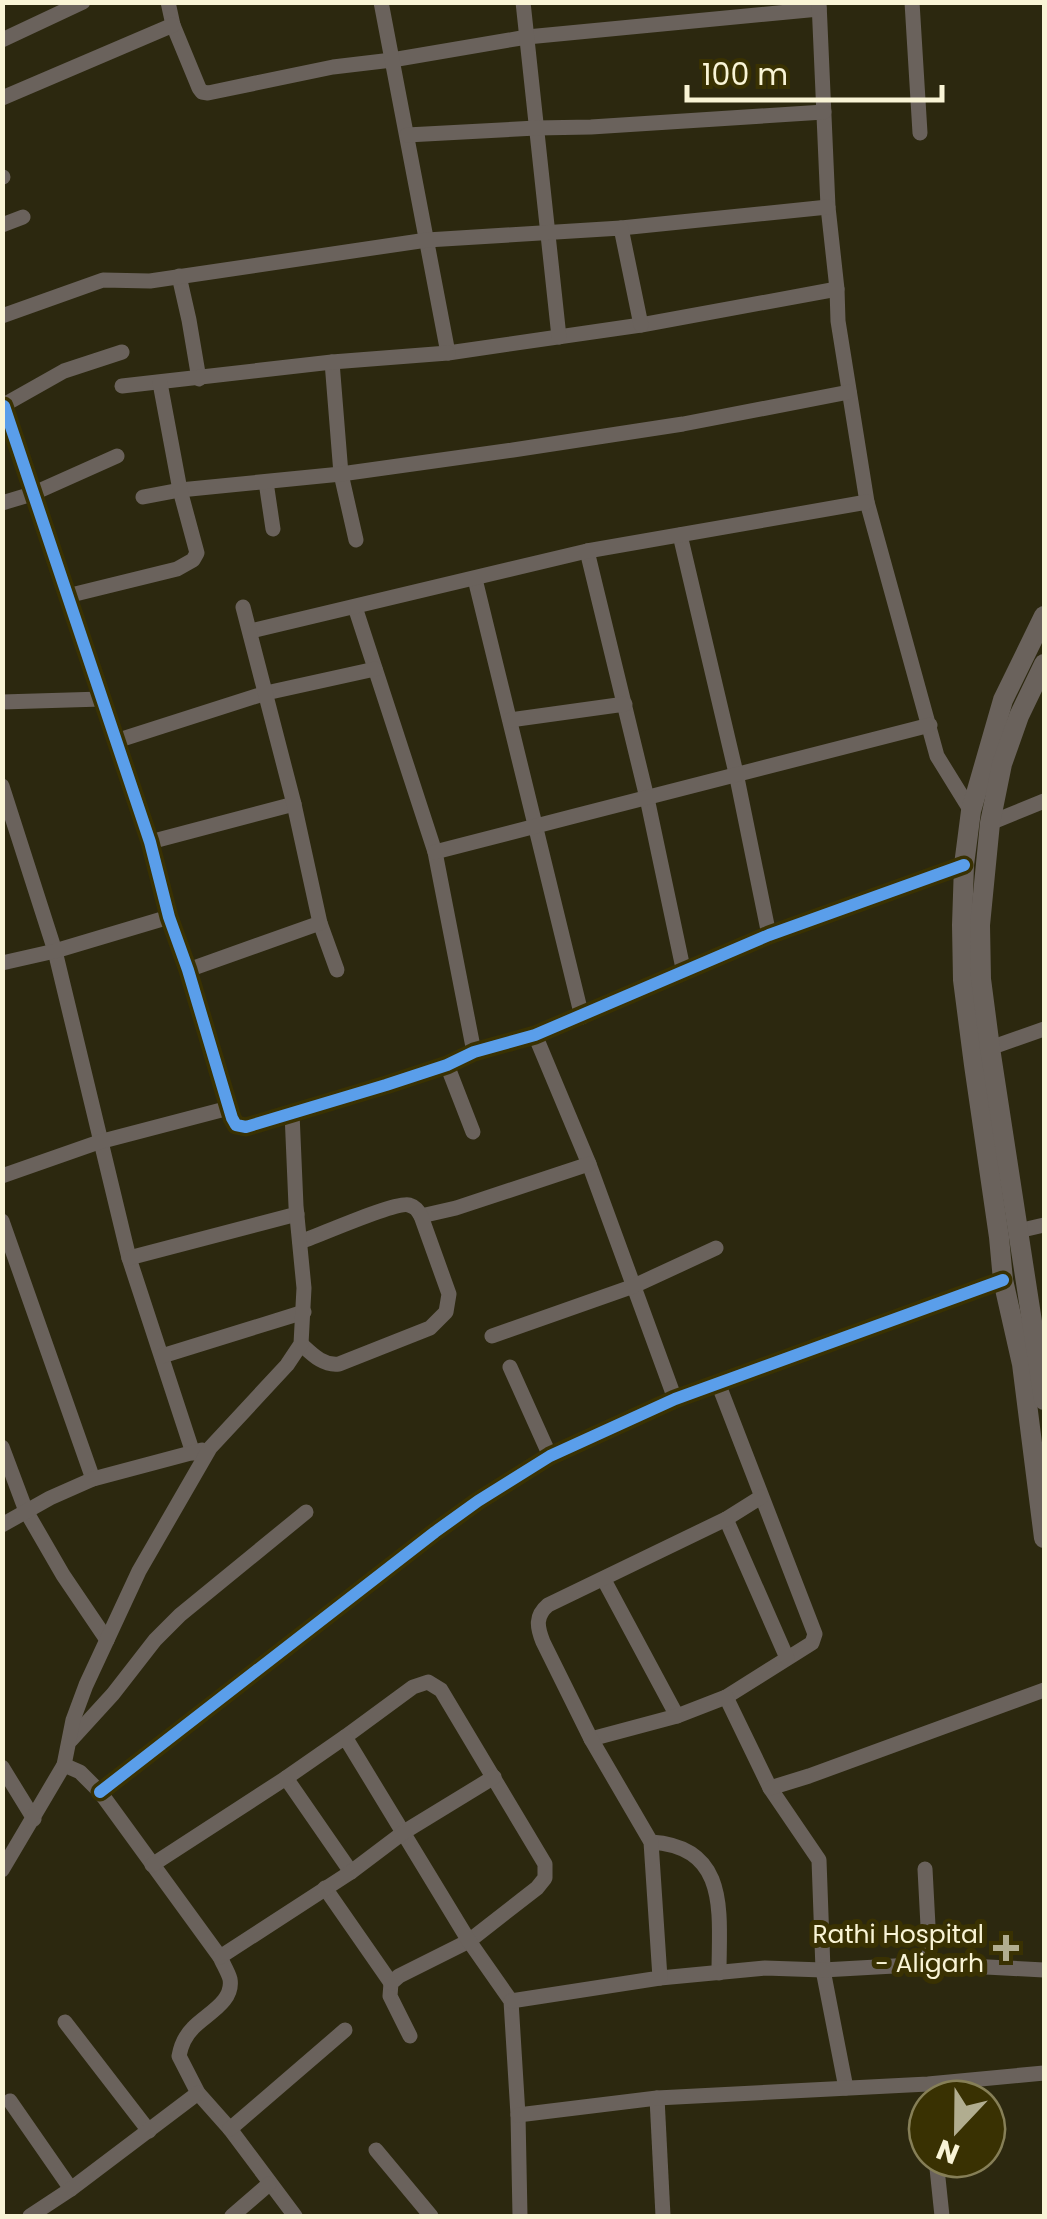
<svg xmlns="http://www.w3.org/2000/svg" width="1047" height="2219" font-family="Poppins,sans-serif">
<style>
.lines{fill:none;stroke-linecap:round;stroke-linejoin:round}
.minor{stroke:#6a625c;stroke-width:15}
.tertiary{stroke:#6a625c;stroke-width:20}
.cycleway-casing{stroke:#393102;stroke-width:19}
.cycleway{stroke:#5a9eea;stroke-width:12}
.poi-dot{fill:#b1ad90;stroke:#393102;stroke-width:4}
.labels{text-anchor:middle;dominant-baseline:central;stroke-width:10;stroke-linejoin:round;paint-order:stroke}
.poi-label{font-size:25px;fill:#f9f4d6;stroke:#393102;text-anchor:end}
</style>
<rect width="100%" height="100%" fill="#2c280f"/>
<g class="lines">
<g class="minor">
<polyline points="168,2 173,25 199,88 202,92 208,93 333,67 392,60 527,37 819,9"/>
<polyline points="381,2 448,353 641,325 837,289"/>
<polyline points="523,2 559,337"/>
<polyline points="819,2 828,207 837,289 838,321 867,502 937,756 971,811"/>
<polyline points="912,2 920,133"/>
<polyline points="2,40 83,2"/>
<polyline points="2,98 173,25"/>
<polyline points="407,135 536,128 591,127 824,112"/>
<polyline points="2,177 3,177"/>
<polyline points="2,225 23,217"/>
<polyline points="621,228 828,207"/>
<polyline points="179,276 189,320 199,379"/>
<polyline points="2,316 103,280 150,281 427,240 621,228 641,325"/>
<polyline points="332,362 341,474 356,540"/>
<polyline points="122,386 332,362 448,353"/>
<polyline points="2,406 64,371 122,352"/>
<polyline points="4,406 150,842 169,917 188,970 232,1118 236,1125 246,1127 386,1085 447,1065 474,1052 535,1035 769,935 964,865"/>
<polyline points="266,482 273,529"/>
<polyline points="143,497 180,490 341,474 513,450 683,424 849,392"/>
<polyline points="2,503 32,494 117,456"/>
<polyline points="680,535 736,773 769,935"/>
<polyline points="587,551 647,798 684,973"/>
<polyline points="475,579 582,1017"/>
<polyline points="67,596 177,569 193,560 197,553 180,490 160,383"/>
<polyline points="355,607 435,852 474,1052"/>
<polyline points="251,631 587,551 867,502"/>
<polyline points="2,702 102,699"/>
<polyline points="510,720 625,704"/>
<polyline points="116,741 266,693 375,669"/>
<polyline points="2,786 55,951 129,1258 193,1453"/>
<polyline points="990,823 1044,801"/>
<polyline points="150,842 294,804"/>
<path d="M435,852c165,-42 329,-86 495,-127"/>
<polyline points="320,923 337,970"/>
<polyline points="2,963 55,951 169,917"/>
<polyline points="188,970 320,923 294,804 243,607"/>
<polyline points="535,1035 589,1164 675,1399"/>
<polyline points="990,1048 1044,1029"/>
<polyline points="447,1065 473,1132"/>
<polyline points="2,1176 99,1142 229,1108"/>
<polyline points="421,1216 456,1208 589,1164"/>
<polyline points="2,1221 93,1479"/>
<polyline points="1018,1231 1044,1225"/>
<path d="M300,1242c18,-6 96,-41 109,-37 7,2 9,6 12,11l28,78 -3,18 -16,16 -91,36c-16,2 -27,-10 -38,-20"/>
<polyline points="129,1258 297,1214"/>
<polyline points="492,1336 634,1286 716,1248"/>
<polyline points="162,1356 304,1312"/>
<polyline points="510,1367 550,1456"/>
<polyline points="718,1383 815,1634 812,1643 726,1697"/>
<polyline points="2,1447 26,1511 63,1575 107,1640"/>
<polyline points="726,1519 787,1658"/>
<polyline points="2,1525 50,1498 93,1479 202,1450"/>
<polyline points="604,1580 677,1716"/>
<polyline points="345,1737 413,1687 428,1682 441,1690 545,1864 545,1878 537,1888 469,1941 399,1976 391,1983 390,1996 410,2036"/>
<polyline points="591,1739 677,1716 726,1697 770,1788 819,1860 823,1970 846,2088"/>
<polyline points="71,1740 113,1694 155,1640 180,1615 306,1512"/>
<path d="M64,1765l16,7 20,20 120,165c3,7 8,15 10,22 4,23 -24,35 -37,49 -8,8 -12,17 -14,28l19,37 32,36 65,87"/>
<polyline points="2,1767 34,1819"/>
<polyline points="286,1778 351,1872"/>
<polyline points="770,1788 809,1776 1044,1690"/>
<polyline points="100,1792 435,1532 478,1501 550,1456 675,1399 1003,1280"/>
<path d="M651,1842c79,5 68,72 68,131"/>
<polyline points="152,1865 286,1778 345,1737 469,1941 511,2001 518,2115 520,2216"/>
<polyline points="2,1870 64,1765 73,1720 86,1685 139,1571 210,1448 287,1365 301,1344 304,1288 296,1206 292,1113"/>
<polyline points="325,1888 391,1983"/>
<polyline points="220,1957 351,1872 404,1832 494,1777"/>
<polyline points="930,1964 1044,1970"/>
<polyline points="660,1978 765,1968 823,1970 930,1964 925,1869"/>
<path d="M511,2001l149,-23 -9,-136 -60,-103 -48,-97c-6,-15 -8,-26 5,-37l178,-86 35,-22"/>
<polyline points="65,2022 149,2131"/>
<polyline points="657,2098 663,2216"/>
<polyline points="10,2101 71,2189"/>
<polyline points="518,2115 657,2098 928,2084 1044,2073"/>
<polyline points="230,2129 345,2030"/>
<polyline points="376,2150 431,2216"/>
<polyline points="936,2159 942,2216"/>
<polyline points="30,2216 71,2189 198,2093"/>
<polyline points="232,2216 269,2184"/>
</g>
<g class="tertiary">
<polyline points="1044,616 1003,700 971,811 964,865 962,925 963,980 974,1065 999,1237 1003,1280 1022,1364 1044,1538"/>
<polyline points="1044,664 1019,716 1002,764 990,823 980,925 981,979 990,1048 1044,1400"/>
</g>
<g class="cycleway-casing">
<g id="cycleway">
<polyline points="4,406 150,842 169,917 188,970 232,1118 236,1125 246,1127 386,1085 447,1065 474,1052 535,1035 769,935 964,865"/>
<polyline points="100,1792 435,1532 478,1501 550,1456 675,1399 1003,1280"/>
</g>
</g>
<use href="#cycleway" class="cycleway"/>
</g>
<path class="poi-dot" d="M1001 1933h10v10h10v10h-10v10h-10v-10h-10v-10h10z"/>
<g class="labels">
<g class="poi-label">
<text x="984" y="1934">Rathi Hospital<tspan x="984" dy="29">- Aligarh</tspan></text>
</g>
</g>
<rect width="1047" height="2219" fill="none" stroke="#f9f4d6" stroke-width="10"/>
<g transform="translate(957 2129) rotate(202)"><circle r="48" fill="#393102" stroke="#867f57" stroke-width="2.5"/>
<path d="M0-8L18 38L0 25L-18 38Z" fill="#b1ad90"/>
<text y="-15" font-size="28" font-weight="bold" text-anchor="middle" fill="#f9f4d6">N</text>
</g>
<path d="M687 85v15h255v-15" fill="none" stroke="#f9f4d6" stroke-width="5"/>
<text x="702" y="85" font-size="30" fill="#f9f4d6" stroke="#393102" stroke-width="8" paint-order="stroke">100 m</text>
</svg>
